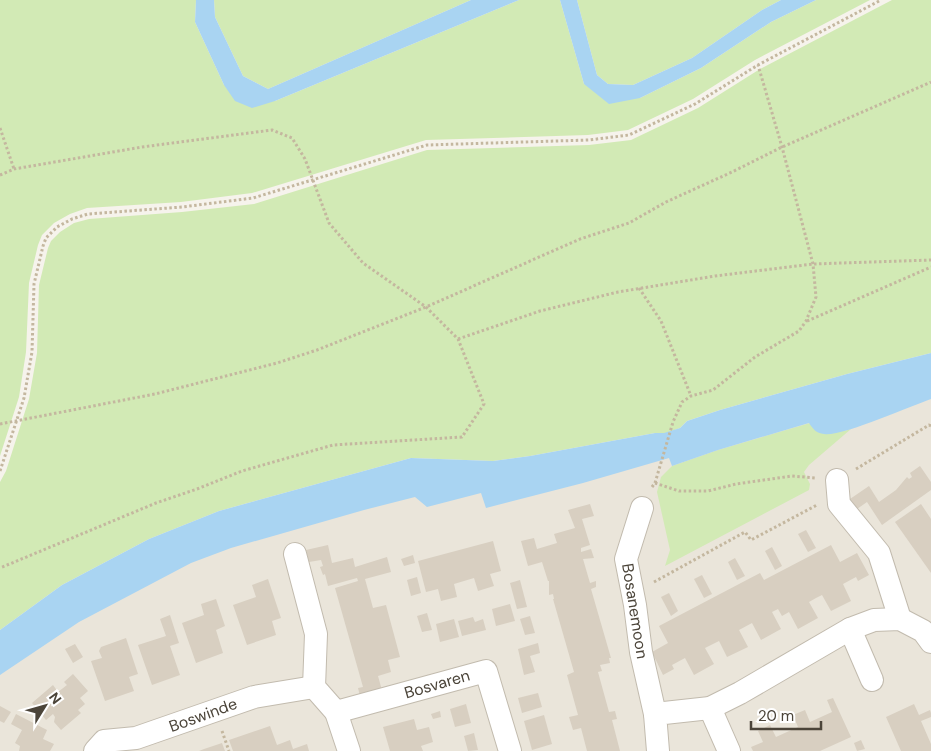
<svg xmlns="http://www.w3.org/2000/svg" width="931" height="751" font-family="'DM Sans',sans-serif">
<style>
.residential{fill:#eae5da}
.green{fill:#d2eab5}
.water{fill:#a9d4f2}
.building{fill:#d8cfc1}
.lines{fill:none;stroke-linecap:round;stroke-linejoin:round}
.minor-casing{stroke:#c2bbae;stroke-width:24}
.path{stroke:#c4b79f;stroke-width:3;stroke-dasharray:2.5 2.5;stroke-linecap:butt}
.minor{stroke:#fff;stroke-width:22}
.labels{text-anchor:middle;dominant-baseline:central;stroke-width:4;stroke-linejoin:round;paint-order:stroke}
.street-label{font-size:16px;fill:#4b4439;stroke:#fff}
</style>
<rect width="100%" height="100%" fill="#f6f3ec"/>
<polygon class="residential" points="931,380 931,751 0,751 0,668 83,588 312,505"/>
<g class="green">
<polygon points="0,0 196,0 195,22 224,85 275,101 519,0 560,0 584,84 640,98 701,68 771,22 816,0 870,0 755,60 693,99 628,130 588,135 426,140 252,193 181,202 87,208 70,214 54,223 42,235 38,245 29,283 26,352 19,397 0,456"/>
<polygon points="214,0 471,0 268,89 243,76 215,17"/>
<polygon points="577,0 781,0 762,10 692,58 633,85 608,84 597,75"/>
<polygon points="892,0 931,0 931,353 847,374 720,410 687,421 680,428 664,434 655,433 530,456 493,461 411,458 219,511 149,539 62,585 0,630 0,482 6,471 29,399 37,353 39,285 48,248 51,241 60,232 74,223 89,219 182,212 254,204 427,150 589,145 631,140 698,108 760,69"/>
<polygon points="810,423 844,431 851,429 809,465 804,472 810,484 809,490 665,566 670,550 657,492 661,477 672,466 718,450"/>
</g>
<g class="water">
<polygon points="196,0 214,0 215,17 243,76 268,89 471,0 519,0 275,101 252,108 235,101 224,85 195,22"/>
<polygon points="560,0 577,0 597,75 608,84 633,85 692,58 762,10 781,0 816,0 771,22 701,68 640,98 609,104 584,84"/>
<path d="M931,353v46c-20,7 -90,38 -107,35 -8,-1 -11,-5 -15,-11l-91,27 -46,16 -3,-8 -86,25 -97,25 -5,-15 -54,14 -12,-10 -51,13 -133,38 -40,15 -112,59 -79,53v-45l62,-45 87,-46 70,-28 192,-53 82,3 37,-5 125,-23h9l16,-5 7,-7 33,-11 127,-36z"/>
</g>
<g class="building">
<polygon points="920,466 931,482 931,490 882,525 867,502 857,509 850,499 869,486 879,502 896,490 907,477 909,479 912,477 910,473"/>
<polygon points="590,504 594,516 582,519 590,545 581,548 581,552 591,549 594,558 583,559 590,583 596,581 596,587 591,589 611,658 609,658 610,663 600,665 602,671 598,672 609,712 615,711 617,719 612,720 620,751 587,751 581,728 573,730 569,717 578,715 567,675 574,672 553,599 554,599 553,594 549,595 549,581 548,581 542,562 528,566 521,541 534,538 537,549 557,543 554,534 575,528 568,510"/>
<polygon points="921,504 931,519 931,573 895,522"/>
<polygon points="806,530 816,548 808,552 798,534"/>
<polygon points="493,541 501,571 490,574 494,586 478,591 474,578 454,584 457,597 441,601 438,589 426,592 418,561"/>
<polygon points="328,545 332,563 353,558 355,567 387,557 391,572 365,579 373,608 386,605 400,657 388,660 391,672 378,676 383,694 361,700 358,688 363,687 335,588 358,581 357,578 328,586 325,574 323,575 320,567 323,566 321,560 309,562 306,550"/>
<polygon points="831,545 840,562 857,553 869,575 858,581 856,577 843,584 851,601 831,611 822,595 816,598 809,602 818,618 798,629 789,612 782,616 778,609 772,612 781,629 761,640 752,623 739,630 748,647 727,657 719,641 705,648 714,664 694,675 685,658 672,665 674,669 663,675 652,652 668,643 659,626 760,573 764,580"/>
<polygon points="772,547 782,566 775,570 765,551"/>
<polygon points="413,555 415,563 404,566 401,559"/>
<polygon points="735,558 745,576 737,580 728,562"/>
<polygon points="702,575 712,594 704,598 694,579"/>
<polygon points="417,577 421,593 411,596 407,580"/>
<polygon points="268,579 281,618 272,621 276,635 247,645 233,605 256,597 252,585"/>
<polygon points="520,580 527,607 517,609 510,583"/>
<polygon points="669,593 678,611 671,616 661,597"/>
<polygon points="216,599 225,626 216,630 223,653 196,663 182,623 204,615 201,604"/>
<polygon points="510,604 515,621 496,626 492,609"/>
<polygon points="427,613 432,630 422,632 417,616"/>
<polygon points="170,615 179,643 170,646 180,675 152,685 138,645 166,636 160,619"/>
<polygon points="530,616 535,633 525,635 520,619"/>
<polygon points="473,617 475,622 483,619 486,630 462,636 458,621"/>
<polygon points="454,619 459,637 440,642 436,624"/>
<polygon points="126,638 138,674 129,677 134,691 105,701 91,661 102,658 99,651 101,647"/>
<polygon points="538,643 540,653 530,656 535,672 524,675 518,649"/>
<polygon points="75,644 83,657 73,663 65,649"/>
<polygon points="73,674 88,691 80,698 85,704 78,710 81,713 61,730 54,722 55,717 53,714 46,720 32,703 53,685 58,692 67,685 64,682"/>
<polygon points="538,693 542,707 522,713 518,698"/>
<polygon points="833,698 851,737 820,751 753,751 751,747 763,742 758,731 770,725 776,737 798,727 793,715 805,710 810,722 832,712 827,700"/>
<polygon points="466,704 471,723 455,727 450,709"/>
<polygon points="914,704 919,715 930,710 931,713 931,717 921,721 931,744 931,751 901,751 886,717"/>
<polygon points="0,706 11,712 4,723 0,721"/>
<polygon points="440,711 441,717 433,719 431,714"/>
<polygon points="16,714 47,730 43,739 54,744 50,751 19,751 20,746 15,743 22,730 11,724"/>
<polygon points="544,715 552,744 532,750 524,721"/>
<polygon points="414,719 417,730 429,727 433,742 421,746 423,751 390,751 383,727"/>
<polygon points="270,726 277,745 290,740 293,749 307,744 309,751 233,751 229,740"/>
<polygon points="474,733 478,750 468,751 464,736"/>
<polygon points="861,740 865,749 857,751 854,743"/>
<polygon points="222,743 225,751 199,751 204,749"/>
</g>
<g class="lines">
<g class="minor-casing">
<g id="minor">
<polyline points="837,480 839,504 879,553 900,619"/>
<polyline points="642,508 626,559 635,605 641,652 655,714"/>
<polyline points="295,554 316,634 314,687 336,712 349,751"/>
<polyline points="850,629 872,680"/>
<polyline points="710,708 729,751"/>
<polyline points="336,712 486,671 510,751"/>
<polyline points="95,751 104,741 136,738 254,697 314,687"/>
<polyline points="658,751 655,714 710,708 740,693 850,629 874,620 900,619 923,631 931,642"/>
</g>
</g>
<g class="path">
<polyline points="0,128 14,169"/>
<polyline points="0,175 14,169 142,147 272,130 292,138 305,159 329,223 363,263 426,307 458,339 484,404 462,437 333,445 242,471 197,489 156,503 0,568"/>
<polyline points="639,288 661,321 691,396"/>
<polyline points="807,321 931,267"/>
<polyline points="458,339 540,311 618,292 715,276 813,264 931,260"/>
<polyline points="0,424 155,394 277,363 317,350 426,307 580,239 629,223 666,202 732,172 782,147 931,82"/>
<polyline points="856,469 929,425 931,426"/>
<polyline points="0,471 24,398 32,352 34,284 43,246 46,238 57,227 72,219 88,214 182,207 253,198 427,145 589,140 629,135 695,104 758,65 881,0"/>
<polyline points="655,483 679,491 708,491 736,484 792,476 816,478"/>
<polyline points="652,487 655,483 673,422 682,402 691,396 713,390 755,357 799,331 806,321 816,297 813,264 782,147 758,65"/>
<polyline points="654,582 745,532 751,540 817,505"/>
<polyline points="222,731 229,751"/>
</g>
<use href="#minor" class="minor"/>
</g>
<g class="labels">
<g class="street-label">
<text transform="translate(635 611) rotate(81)">Bosanemoon</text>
<text transform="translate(437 684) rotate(-16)">Bosvaren</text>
<text transform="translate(203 715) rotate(-20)">Boswinde</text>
</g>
</g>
<g transform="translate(45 706) rotate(53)" stroke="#ffffff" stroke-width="4" paint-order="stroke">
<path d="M0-4L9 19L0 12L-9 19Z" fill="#4b4439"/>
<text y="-8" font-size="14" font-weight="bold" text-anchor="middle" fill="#4b4439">N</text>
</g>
<path d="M751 721v8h70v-8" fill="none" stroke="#4b4439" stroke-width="2.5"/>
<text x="758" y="721" font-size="15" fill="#4b4439" stroke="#ffffff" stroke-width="4" paint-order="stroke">20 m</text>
</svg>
